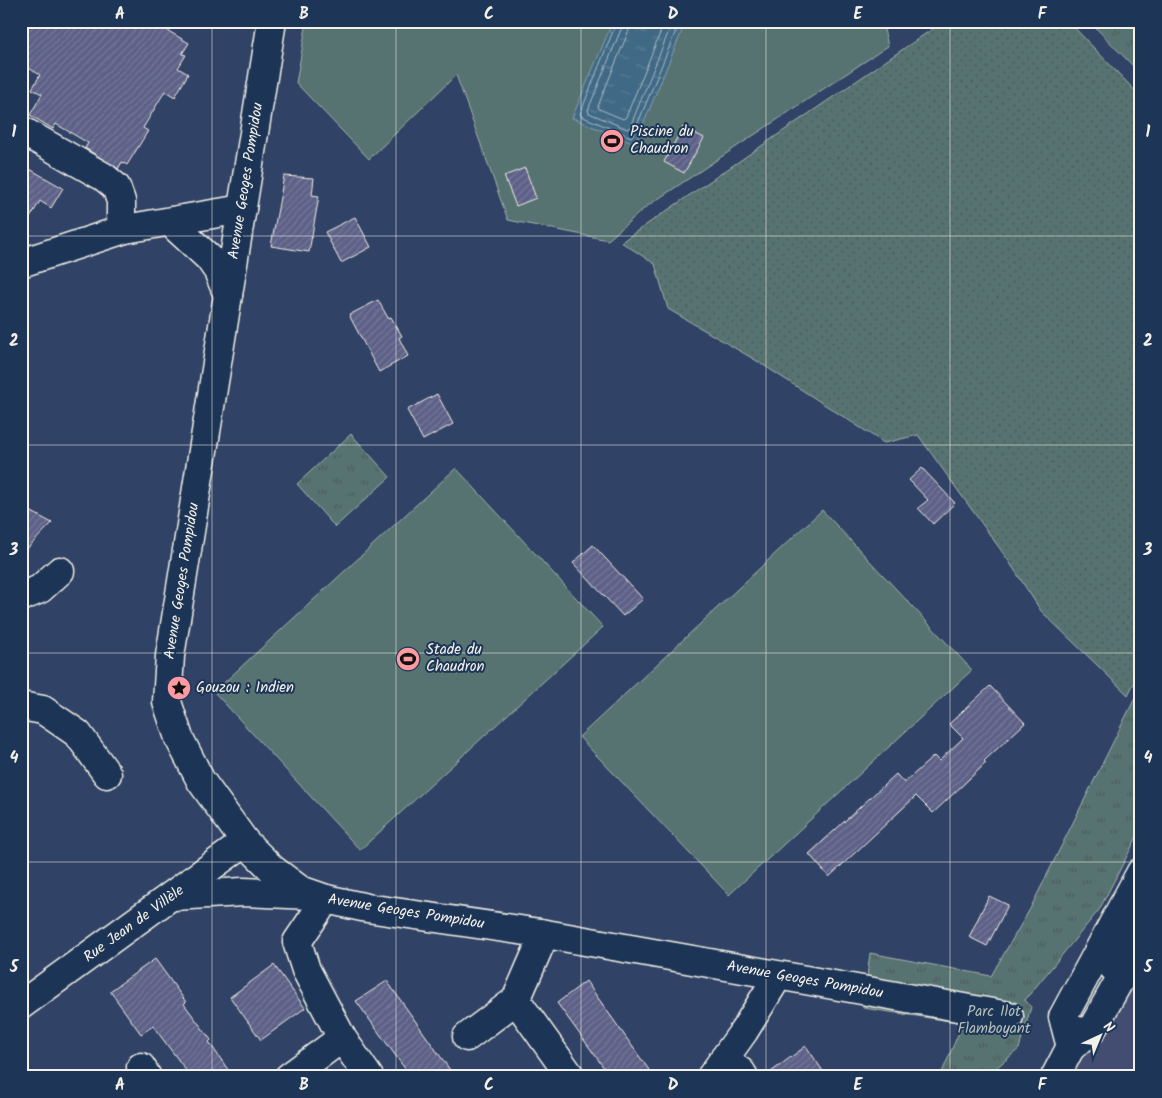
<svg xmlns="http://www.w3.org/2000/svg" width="1162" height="1098" font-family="Kalam,sans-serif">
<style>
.built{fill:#424e71}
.grass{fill:url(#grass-tufts);stroke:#a5b2ac}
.garden{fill:url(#garden-dots);stroke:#a5b2ac}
.pitch{fill:#567371;stroke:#a5b2ac}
.water{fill:url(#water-ripples);stroke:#879fad}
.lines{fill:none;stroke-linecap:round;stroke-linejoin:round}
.shore{stroke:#acbbc1;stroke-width:1}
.building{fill:url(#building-hatch);stroke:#f4f1e8}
.minor-casing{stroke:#f4f1e8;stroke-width:31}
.major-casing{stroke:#f4f1e8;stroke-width:31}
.highway-casing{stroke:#f4f1e8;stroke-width:31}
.minor{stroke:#1d3557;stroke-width:28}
.major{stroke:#1d3557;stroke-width:28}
.highway{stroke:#1d3557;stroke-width:28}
.grid{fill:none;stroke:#f4f1e8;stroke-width:1;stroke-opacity:0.55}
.labels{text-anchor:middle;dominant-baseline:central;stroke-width:4;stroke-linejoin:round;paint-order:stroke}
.poi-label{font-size:15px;fill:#f4f1e8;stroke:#1d3557;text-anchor:start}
.street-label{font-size:15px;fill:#f4f1e8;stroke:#1d3557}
.park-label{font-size:15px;fill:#b5bfb8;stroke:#1d3557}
.neatline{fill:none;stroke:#f4f1e8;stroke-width:2}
.grid-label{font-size:16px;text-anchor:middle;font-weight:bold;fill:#f4f1e8}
</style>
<defs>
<pattern id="grass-tufts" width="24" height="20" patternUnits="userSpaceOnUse" patternTransform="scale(1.25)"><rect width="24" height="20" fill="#567371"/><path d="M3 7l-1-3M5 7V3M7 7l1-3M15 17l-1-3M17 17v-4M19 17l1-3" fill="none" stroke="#4f5b59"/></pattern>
<pattern id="garden-dots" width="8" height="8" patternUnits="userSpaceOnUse" patternTransform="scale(1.25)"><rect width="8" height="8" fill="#567371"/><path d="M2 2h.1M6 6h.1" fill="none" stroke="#4f5b59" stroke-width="1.8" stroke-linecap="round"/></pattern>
<pattern id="water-ripples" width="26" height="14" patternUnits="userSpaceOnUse" patternTransform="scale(1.25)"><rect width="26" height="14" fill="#3f6986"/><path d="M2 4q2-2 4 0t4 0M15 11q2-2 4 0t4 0" fill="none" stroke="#5b7f97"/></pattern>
<pattern id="building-hatch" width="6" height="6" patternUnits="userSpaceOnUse" patternTransform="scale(1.25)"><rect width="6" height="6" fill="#5d6187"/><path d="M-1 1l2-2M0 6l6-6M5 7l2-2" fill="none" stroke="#757898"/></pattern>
</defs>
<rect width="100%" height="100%" fill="#304265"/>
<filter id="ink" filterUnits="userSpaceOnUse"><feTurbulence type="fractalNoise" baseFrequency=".02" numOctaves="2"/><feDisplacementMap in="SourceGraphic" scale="10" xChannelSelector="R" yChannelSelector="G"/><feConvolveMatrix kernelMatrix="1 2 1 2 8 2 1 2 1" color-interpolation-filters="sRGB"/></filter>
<g filter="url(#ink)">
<polygon class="built" points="1141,946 1141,1077 1069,1077"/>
<g class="grass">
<polygon points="1089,21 1141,21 1141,74"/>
<polygon points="351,434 390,477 335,527 297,484"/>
<polygon points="1141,686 1141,829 1099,910 1025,1000 1031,1007 1019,1049 996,1068 994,1077 940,1077 963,1023 863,1008 870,953 991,976 1030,909"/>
</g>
<polygon class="garden" points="944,21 1068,21 1141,97 1141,669 1128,695 1041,611 1008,560 918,435 884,443 757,361 668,309 655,264 621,242"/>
<g class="pitch">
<polygon points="307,21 882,21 888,46 646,207 608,240 508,220 456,75 369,159 296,83"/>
<polygon points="456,468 603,627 360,850 214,692"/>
<polygon points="822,510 972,670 729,895 579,737"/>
</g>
<polygon class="water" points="613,21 686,21 635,144 572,118"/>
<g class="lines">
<g class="shore">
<polyline points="617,21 580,114 581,116 631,137 633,135 680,21"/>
<polyline points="623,21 622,27 588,110 589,113 627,129 630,127 673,21"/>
<polyline points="631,21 629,30 598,106 599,109 623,119 626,117 665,21"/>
</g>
</g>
<g class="building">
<polygon points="21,21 151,21 189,43 182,54 186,55 178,68 188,74 175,97 165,91 143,128 148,131 127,165 122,162 118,169 85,148 88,143 56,124 53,129 30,115 42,94 32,89 40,75 21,63"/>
<polygon points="683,127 704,138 684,173 664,162"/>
<polygon points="21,164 63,188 51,208 40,201 21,233"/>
<polygon points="525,168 536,198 516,206 504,176"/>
<polygon points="284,176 314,178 312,195 319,196 309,252 271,246"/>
<polygon points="355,217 371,247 341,263 325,232"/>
<polygon points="378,300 388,318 391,317 402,336 399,338 408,356 379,372 349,315"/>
<polygon points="437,394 453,424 423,440 407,410"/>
<polygon points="922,468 955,503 933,524 918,508 928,500 909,480"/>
<polygon points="21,506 52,523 21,555"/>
<polygon points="593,545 643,599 623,616 573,563"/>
<polygon points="990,686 1025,723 984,761 986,763 933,813 916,796 829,877 809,854 896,774 904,783 934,756 939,761 963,738 949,724"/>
<polygon points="989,896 1008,905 987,946 969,937"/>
<polygon points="155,959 186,1002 184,1004 211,1040 209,1042 233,1077 191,1077 153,1026 141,1034 110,991"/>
<polygon points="274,965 305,1008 261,1040 230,997"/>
<polygon points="387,981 455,1077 411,1077 356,1001"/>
<polygon points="586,981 654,1077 610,1077 597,1058 557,1003"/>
<polygon points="806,1046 827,1077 764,1077"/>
</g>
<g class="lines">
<g class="minor-casing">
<g id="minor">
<polyline points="272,21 170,656 167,702 179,738 201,781 245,842 272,869 300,890 326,899 367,908 540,933 1009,1016"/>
<polyline points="21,130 104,177 116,187 121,201 121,217 125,229"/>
<polyline points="170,222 209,258 218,271 228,295"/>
<polyline points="21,263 125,229 242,209"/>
<polyline points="21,597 40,589 60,571"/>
<polyline points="21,706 43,710 78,734 107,774"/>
<polyline points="173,896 243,892 311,895"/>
<polyline points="326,899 297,942 306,970 342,1038"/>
<polyline points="540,933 542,940 516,1000 571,1077"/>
<polyline points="21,1005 245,842"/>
<polyline points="467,1037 516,1000"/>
<polyline points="723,1060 741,1072 744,1077"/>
<polyline points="141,1067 147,1077"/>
<polyline points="289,1077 342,1038 369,1077"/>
<polyline points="711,1077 744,1031 778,976"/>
</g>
</g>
<g class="major-casing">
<g id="major">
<polyline points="1113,967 1141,915"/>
<polyline points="1071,1047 1063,1017 1141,872"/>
<polyline points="1055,1077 1079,1031"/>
</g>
</g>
<g class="highway-casing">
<polyline id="highway" points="1071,1047 1091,1031 1141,942"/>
</g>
<use href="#minor" class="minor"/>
<use href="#major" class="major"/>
<use href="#highway" class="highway"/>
</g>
</g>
<path class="grid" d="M212,21v1056M396,21v1056M581,21v1056M766,21v1056M950,21v1056M21,236h1120M21,445h1120M21,653h1120M21,862h1120"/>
<defs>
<g id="stadium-disc" transform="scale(1.25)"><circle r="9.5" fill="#ff9aa2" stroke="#1d3557"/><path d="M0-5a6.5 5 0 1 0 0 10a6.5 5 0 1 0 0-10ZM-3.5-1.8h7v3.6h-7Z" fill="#111"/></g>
<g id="sight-disc" transform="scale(1.25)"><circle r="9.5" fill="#ff9aa2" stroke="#1d3557"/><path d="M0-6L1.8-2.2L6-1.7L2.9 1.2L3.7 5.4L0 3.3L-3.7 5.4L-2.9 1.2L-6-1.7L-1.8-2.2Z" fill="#111"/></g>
</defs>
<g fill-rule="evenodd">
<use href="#stadium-disc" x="612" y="141"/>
<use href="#stadium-disc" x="408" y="659"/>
<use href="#sight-disc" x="179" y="688"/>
</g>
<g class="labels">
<g class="poi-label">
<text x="630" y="132">Piscine du<tspan x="630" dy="17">Chaudron</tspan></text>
<text x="426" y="650">Stade du<tspan x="426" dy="17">Chaudron</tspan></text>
<text x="196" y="688">Gouzou : Indien</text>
</g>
<g class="street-label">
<text transform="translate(246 181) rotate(-81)">Avenue Geoges Pompidou</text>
<text transform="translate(182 581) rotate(-81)">Avenue Geoges Pompidou</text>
<text transform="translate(406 912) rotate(9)">Avenue Geoges Pompidou</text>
<text transform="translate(134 924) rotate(-36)">Rue Jean de Villèle</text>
<text transform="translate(805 980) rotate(10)">Avenue Geoges Pompidou</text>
</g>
<g class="park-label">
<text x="994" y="1012">Parc Ilot<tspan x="994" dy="17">Flamboyant</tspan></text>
</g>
</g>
<rect width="1162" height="1098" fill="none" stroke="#1d3557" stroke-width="55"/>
<g transform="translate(1100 1036) rotate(44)" stroke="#1d3557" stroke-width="4" paint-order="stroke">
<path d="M0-4L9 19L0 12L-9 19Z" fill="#f4f1e8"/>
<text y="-8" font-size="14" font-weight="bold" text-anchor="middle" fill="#f4f1e8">N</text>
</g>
<rect x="28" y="28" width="1106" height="1042" class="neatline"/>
<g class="grid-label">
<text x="120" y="19">A</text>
<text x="304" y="19">B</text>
<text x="489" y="19">C</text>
<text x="673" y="19">D</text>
<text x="858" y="19">E</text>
<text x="1042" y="19">F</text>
<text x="14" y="137">1</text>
<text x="1148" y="137">1</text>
<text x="14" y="346">2</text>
<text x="1148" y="346">2</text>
<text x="14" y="555">3</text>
<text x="1148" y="555">3</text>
<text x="14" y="763">4</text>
<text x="1148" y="763">4</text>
<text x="14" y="972">5</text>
<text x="1148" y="972">5</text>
<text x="120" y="1090">A</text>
<text x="304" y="1090">B</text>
<text x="489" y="1090">C</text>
<text x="673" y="1090">D</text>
<text x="858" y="1090">E</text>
<text x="1042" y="1090">F</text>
</g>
</svg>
